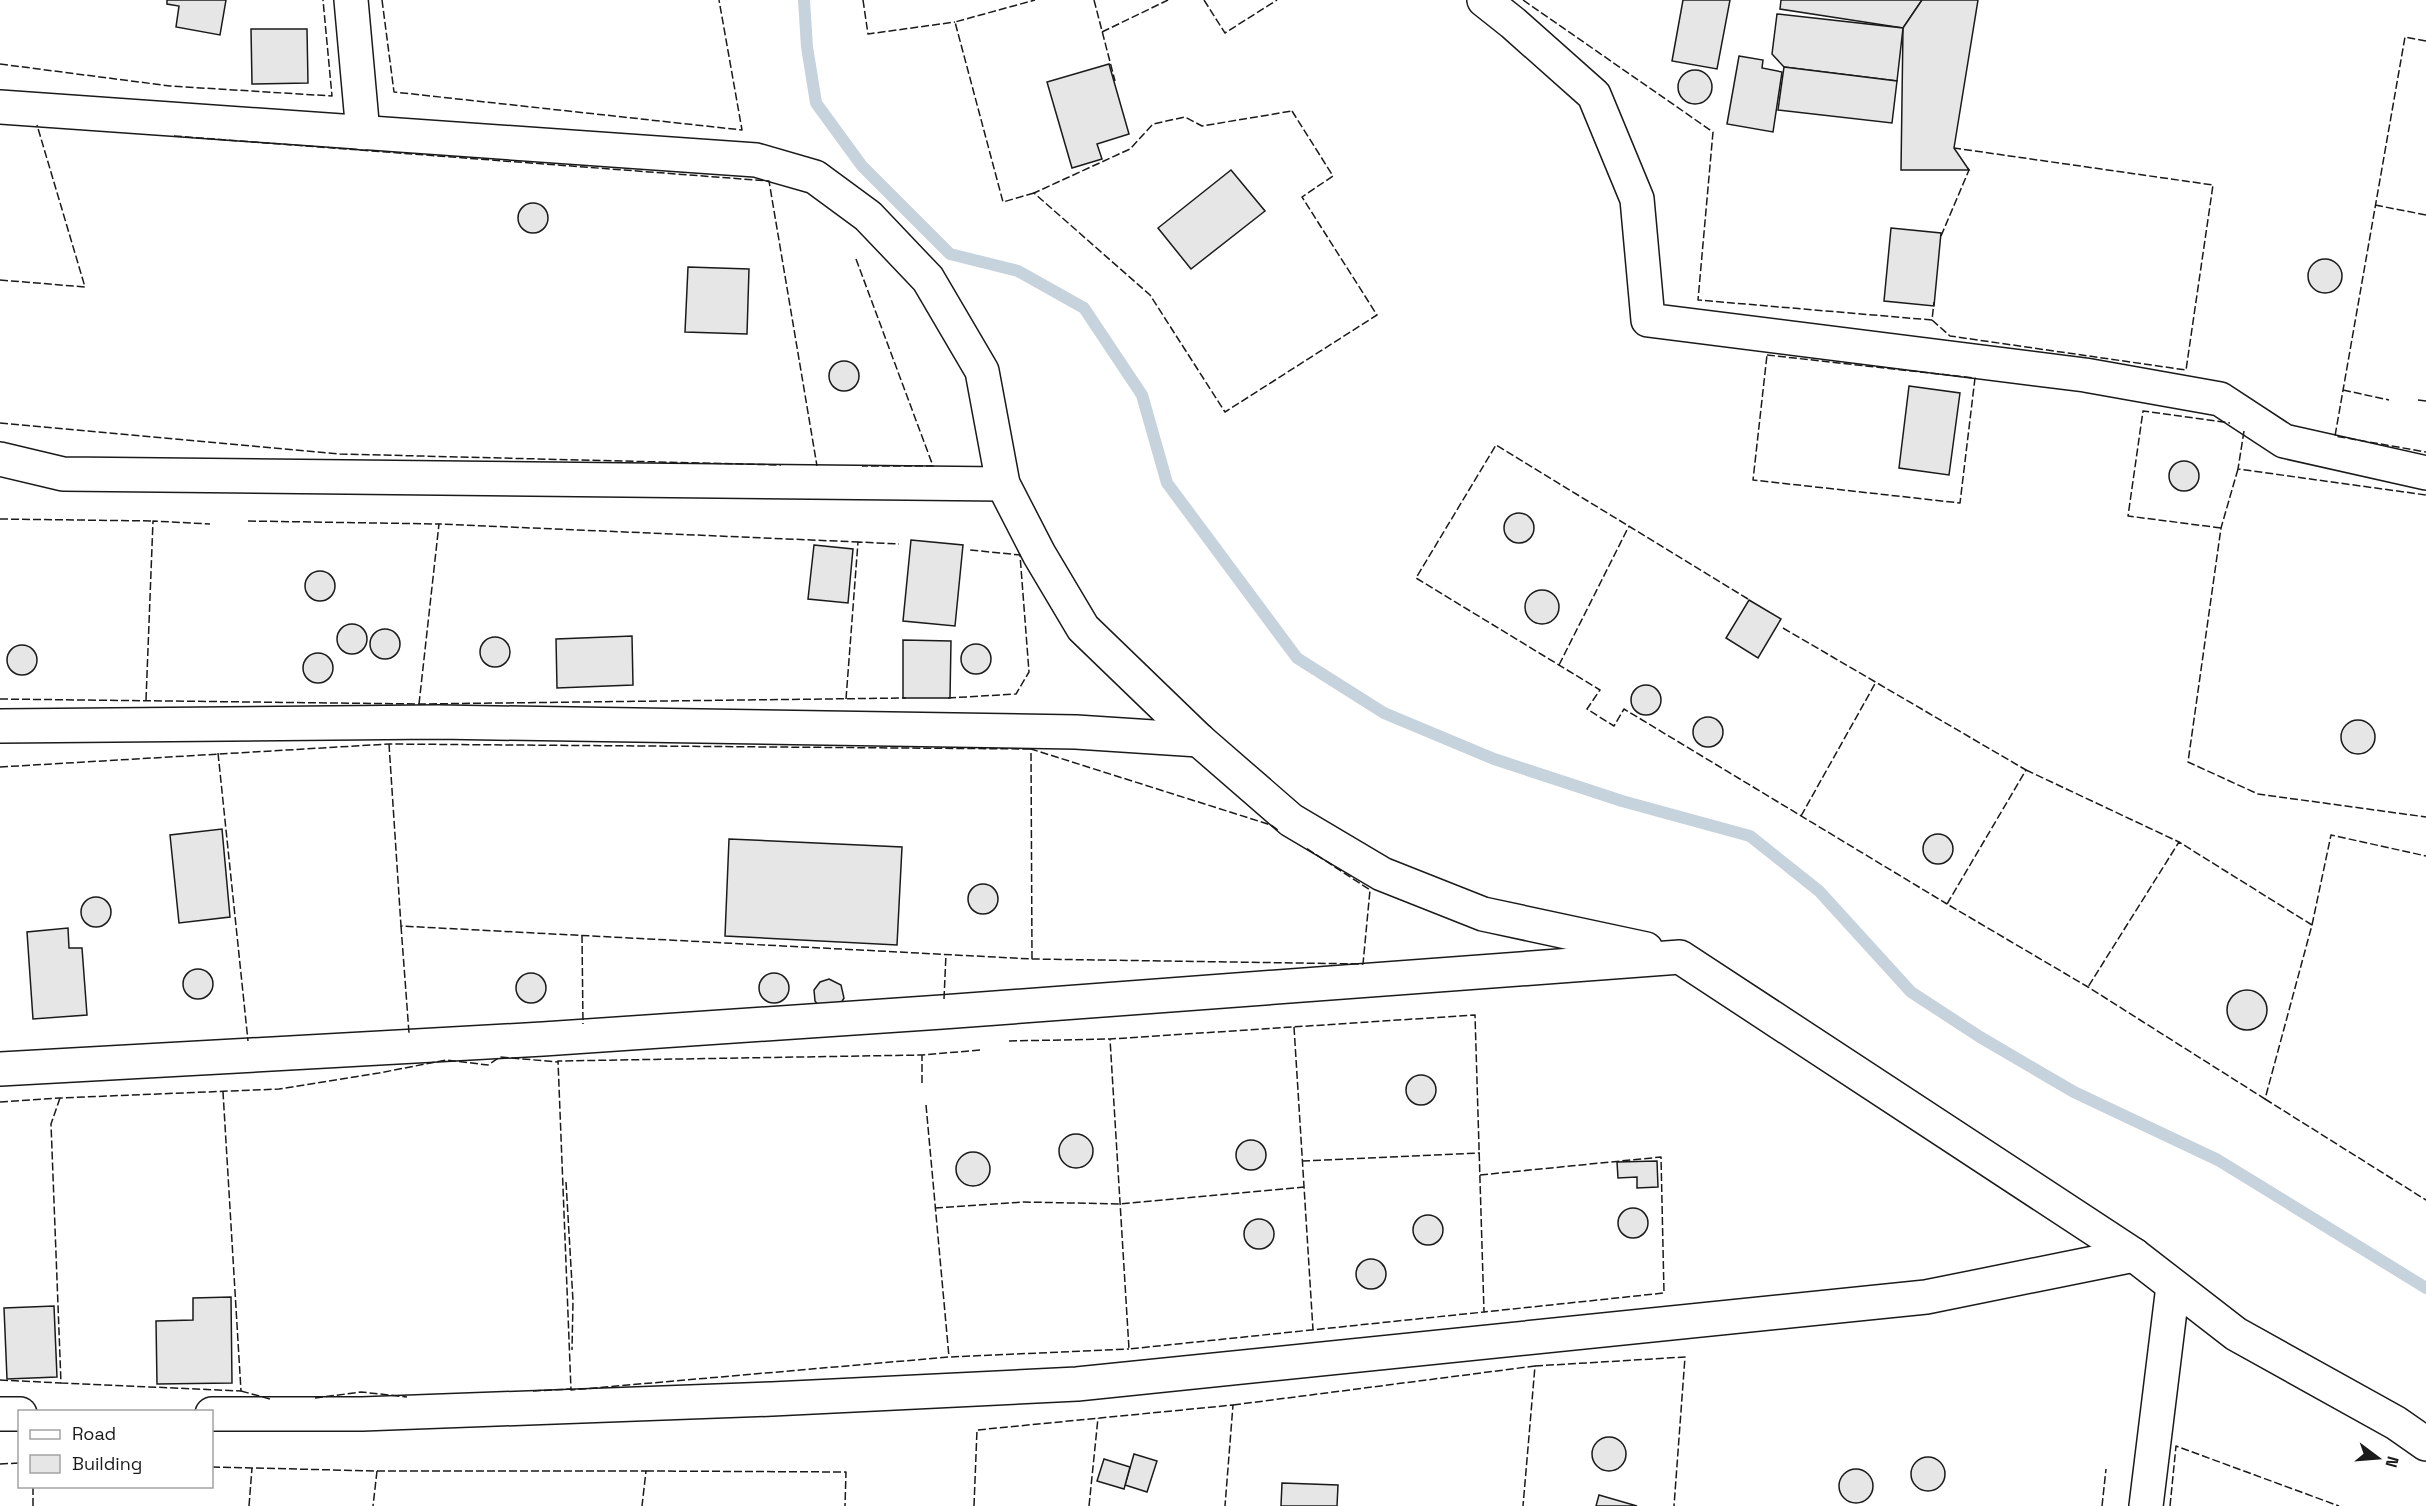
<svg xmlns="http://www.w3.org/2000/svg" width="2426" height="1506" font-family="'Space Grotesk',sans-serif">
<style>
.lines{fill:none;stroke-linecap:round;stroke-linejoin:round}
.stream{stroke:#c6d2dc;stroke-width:12}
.building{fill:#e6e6e6;stroke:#1a1a1a;stroke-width:1.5}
.minor-casing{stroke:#1a1a1a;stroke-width:36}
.minor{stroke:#fff;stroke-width:33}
.fence{stroke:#1a1a1a;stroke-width:1.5;stroke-dasharray:8 3;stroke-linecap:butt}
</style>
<rect width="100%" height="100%" fill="#fff"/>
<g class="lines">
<polyline class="stream" points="804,0 807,47 816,103 862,166 950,254 1018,271 1084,308 1142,395 1167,483 1297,658 1384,713 1494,759 1622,801 1750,836 1819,891 1911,992 1980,1037 2074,1092 2218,1160 2426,1288"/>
</g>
<g class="building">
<polygon points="167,0 226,0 220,35 176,27 179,6 167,4"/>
<polygon points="1683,0 1730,0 1717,69 1672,61"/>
<polygon points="1781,0 1922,0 1903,28 1780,9"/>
<polygon points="1922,0 1978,0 1954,148 1969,170 1901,170 1903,28"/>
<polygon points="1777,14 1903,28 1897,81 1784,67 1772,54"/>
<polygon points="251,29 307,29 308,83 252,84"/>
<polygon points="1739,56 1763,60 1762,68 1782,72 1773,132 1727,124"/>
<polygon points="1109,64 1129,134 1097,144 1102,159 1072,168 1047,82"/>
<polygon points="1784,67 1897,81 1892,123 1778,110"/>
<circle cx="1695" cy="87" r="17"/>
<polygon points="1231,170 1265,211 1191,269 1158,228"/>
<circle cx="533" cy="218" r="15"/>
<polygon points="1891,228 1941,233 1934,306 1884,301"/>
<circle cx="2325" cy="276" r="17"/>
<polygon points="688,267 749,269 747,334 685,332"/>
<circle cx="844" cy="376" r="15"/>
<polygon points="1909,386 1960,393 1949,475 1899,468"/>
<circle cx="2184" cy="476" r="15"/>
<circle cx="1519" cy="528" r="15"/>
<polygon points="911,540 963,545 955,626 903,621"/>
<polygon points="814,545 853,549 848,603 808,599"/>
<circle cx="320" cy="586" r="15"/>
<circle cx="1542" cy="607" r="17"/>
<polygon points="1749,600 1781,619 1758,658 1726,638"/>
<circle cx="352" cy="639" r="15"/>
<circle cx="385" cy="644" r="15"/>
<polygon points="632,636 633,685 557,688 556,639"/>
<circle cx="495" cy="652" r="15"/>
<polygon points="903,640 951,641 950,698 903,698"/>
<circle cx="976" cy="659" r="15"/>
<circle cx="22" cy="660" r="15"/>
<circle cx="318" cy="668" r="15"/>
<circle cx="1646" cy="700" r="15"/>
<circle cx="1708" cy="732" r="15"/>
<circle cx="2358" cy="737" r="17"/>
<polygon points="222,829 230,917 179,923 170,835"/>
<circle cx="1938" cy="849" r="15"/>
<polygon points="729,839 902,847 897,945 725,936"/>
<circle cx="983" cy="899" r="15"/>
<circle cx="96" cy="912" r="15"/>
<polygon points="68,928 69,948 82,948 87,1015 33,1019 27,932"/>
<circle cx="198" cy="984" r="15"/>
<circle cx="774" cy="988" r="15"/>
<circle cx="531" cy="988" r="15"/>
<polygon points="829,979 841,985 844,998 841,1003 818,1005 815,1001 814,990 820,982"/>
<circle cx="2247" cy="1010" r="20"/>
<circle cx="1421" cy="1090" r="15"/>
<circle cx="1076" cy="1151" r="17"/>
<circle cx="1251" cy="1155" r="15"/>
<circle cx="973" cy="1169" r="17"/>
<polygon points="1657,1161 1658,1187 1637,1188 1637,1177 1618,1178 1617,1162"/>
<circle cx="1633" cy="1223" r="15"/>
<circle cx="1428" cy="1230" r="15"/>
<circle cx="1259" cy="1234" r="15"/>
<circle cx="1371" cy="1274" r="15"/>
<polygon points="231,1297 232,1383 157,1384 156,1321 193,1320 193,1298"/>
<polygon points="54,1306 57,1377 7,1379 4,1308"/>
<circle cx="1609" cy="1454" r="17"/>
<polygon points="1134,1454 1157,1461 1147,1492 1125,1485"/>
<circle cx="1928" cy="1474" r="17"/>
<polygon points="1104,1459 1130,1467 1124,1489 1097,1481"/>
<circle cx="1856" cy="1486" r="17"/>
<polygon points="1282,1483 1338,1485 1337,1506 1281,1506"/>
<polygon points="1599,1495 1637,1506 1596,1506"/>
</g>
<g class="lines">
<g class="minor-casing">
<g id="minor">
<polyline points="351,0 363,133"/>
<polyline points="1484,0 1513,23 1594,95 1637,199 1648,320 2085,375 2220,399 2284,441 2426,473"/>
<polyline points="0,107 756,160 815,177 868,216 928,279 982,371 1003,484 1039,554 1083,628 1199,740 1291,820 1382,874 1483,914 1646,949"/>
<polyline points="0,459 63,474 1003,484"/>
<polyline points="0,726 438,722 1076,732 1199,740"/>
<polyline points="0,1069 543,1039 942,1012 1680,957 2134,1255 2236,1334 2396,1423 2426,1444"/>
<polyline points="0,1414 20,1414"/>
<polyline points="212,1414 362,1414 772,1399 1077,1384 1926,1297 2134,1255"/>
<polyline points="2146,1506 2173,1286"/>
</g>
</g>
<use href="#minor" class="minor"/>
<g class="fence">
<polyline points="382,0 394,92 742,130 719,0"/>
<polyline points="863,0 868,34 955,22"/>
<polyline points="1094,0 1115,81"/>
<polyline points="1204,0 1225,33 1277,0"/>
<polyline points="1523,0 1713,132 1698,300 1932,320 1934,302"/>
<polyline points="1102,32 1168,0"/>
<polyline points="2426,41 2405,37 2335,436 2426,452"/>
<polyline points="0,64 170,86 332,96 323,0"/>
<polygon points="1292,111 1333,176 1302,197 1377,315 1225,412 1150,295 1034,193 1130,149 1153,124 1185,117 1202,126"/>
<polyline points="174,136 769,181 817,466"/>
<polyline points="1034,193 1003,202 955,22 1035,0"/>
<polyline points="2375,205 2426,215"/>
<polyline points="1941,236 1969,170 1968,168"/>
<polyline points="856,259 933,466 862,466"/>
<polyline points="0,280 85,287 37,125"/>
<polyline points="1932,320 1950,336 2186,370 2213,185 1954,148"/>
<polygon points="1767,355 1975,378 1960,503 1753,480"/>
<polyline points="2343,390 2389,400"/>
<polyline points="2418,400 2426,401"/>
<polyline points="0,423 340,454 781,465"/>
<polyline points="2244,431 2238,469 2426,495"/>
<polyline points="2238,469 2221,528 2188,762 2258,794 2426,817"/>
<polyline points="0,519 153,521"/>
<polyline points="248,521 439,524"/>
<polyline points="2221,528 2128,516 2143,411 2230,423"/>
<polyline points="1748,599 1496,445 1416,578 1600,690 1587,709 1614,726 1624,709 1947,904"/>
<polyline points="1783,628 2026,770 1947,904 2088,987 2265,1099 2312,925 2179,842 2088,987"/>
<polyline points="1559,665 1629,526"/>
<polyline points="948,698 1016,694 1029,672 1020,555 970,550"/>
<polyline points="0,699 419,704 906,698"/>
<polyline points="846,699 858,542 899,544"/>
<polyline points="146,700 153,521 210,524"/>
<polyline points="419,704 439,524 858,542"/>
<polyline points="389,744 401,926 1032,959 1363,964 1370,890 1306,848"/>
<polyline points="218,753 248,1041"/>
<polyline points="0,767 389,744 1031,749"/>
<polyline points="2026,770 2179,842"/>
<polyline points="1801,816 1876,682"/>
<polyline points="2312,925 2331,835 2426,856"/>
<polyline points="401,926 409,1033"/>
<polyline points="582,935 583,1024"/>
<polyline points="1032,959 1031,749 1271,825 1278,830"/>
<polyline points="944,999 946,954"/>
<polyline points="1294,1027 1313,1330"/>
<polyline points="1009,1041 1110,1039 1475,1015 1484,1312 1129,1349 1110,1039"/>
<polyline points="980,1050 922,1055 558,1061 571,1390 949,1357 1129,1349"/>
<polyline points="922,1083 922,1055"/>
<polyline points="60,1098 51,1124 61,1383 241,1391 223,1092"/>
<polyline points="2265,1099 2426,1200"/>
<polyline points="0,1102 60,1098 279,1089 379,1073 446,1060 488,1065 500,1057 558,1062"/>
<polyline points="926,1105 949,1357"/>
<polyline points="1302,1161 1480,1153"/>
<polyline points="1480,1175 1661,1157 1664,1293 1484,1312"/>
<polyline points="566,1182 573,1301 572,1350"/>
<polyline points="935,1208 1024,1202 1120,1204 1304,1187"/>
<polyline points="1535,1366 1685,1357 1674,1506"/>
<polyline points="0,1380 61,1383"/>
<polyline points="241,1391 270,1399"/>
<polyline points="533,1391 571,1389"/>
<polyline points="315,1398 361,1392 407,1397"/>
<polyline points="1233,1405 1535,1366 1523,1506"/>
<polyline points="0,1464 20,1463"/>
<polyline points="212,1467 377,1471 373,1506"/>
<polyline points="377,1471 646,1471 642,1506"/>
<polyline points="646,1471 846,1472 845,1506"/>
<polyline points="33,1506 33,1486"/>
<polyline points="249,1506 252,1468"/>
<polyline points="974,1506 977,1430 1233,1405 1225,1506"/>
<polyline points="1089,1506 1098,1418"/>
<polyline points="2102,1506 2106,1469"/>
<polyline points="2170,1506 2176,1446 2339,1506"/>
</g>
</g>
<rect x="18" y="1410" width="195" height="78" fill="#ffffff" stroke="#a3a3a3" stroke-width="1.5"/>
<rect x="30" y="1430" width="30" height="9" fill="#ffffff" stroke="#a3a3a3" stroke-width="1.5"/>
<text x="72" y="1440" font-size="18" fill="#1a1a1a">Road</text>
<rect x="30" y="1455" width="30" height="18" fill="#e6e6e6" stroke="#a3a3a3" stroke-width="1.5"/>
<text x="72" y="1470" font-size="18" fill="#1a1a1a">Building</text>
<g transform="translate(2378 1458) rotate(106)" stroke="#ffffff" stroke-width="4.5" paint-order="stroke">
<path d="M0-4.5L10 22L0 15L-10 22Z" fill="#1a1a1a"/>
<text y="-9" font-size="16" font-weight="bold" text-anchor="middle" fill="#1a1a1a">N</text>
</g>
</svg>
